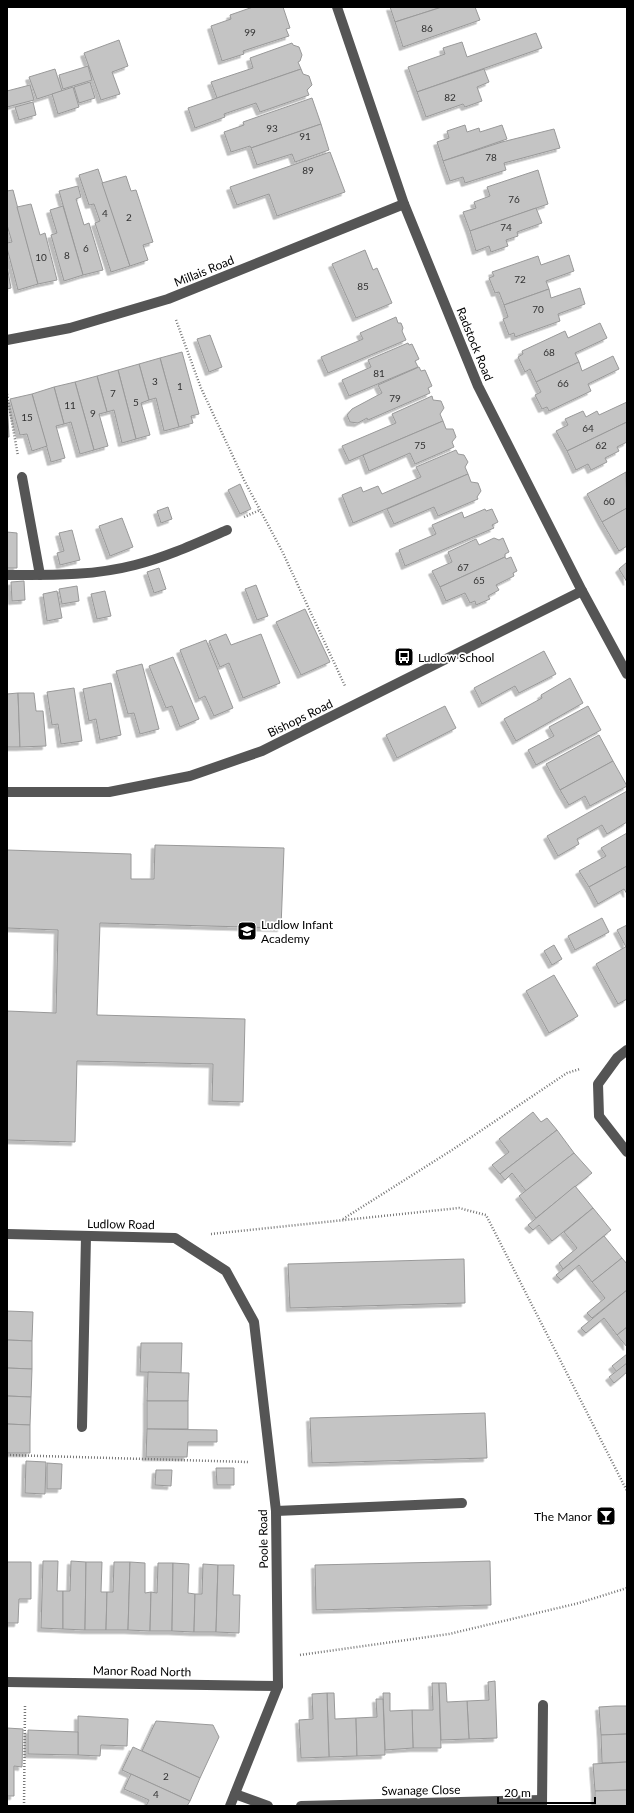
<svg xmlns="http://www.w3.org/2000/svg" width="634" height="1813" font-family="Lato,sans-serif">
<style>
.building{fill:#c4c4c4;stroke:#999;filter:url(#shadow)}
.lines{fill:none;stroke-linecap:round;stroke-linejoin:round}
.path{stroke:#777;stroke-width:2.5;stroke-dasharray:1 2;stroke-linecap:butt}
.minor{stroke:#555;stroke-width:10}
.labels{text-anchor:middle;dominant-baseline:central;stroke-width:3.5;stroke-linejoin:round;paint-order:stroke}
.number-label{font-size:10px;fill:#313131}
.street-label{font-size:12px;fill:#000;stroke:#fff}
.poi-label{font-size:12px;fill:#000;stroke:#fff;text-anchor:start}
</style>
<defs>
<filter id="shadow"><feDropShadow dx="-3.5" dy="3.5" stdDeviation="0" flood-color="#0004"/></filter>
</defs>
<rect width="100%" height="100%" fill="#fff"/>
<g class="building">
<polygon points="253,7 283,7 290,28 286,29 289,36 243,51 244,54 222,61 211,26 231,19 230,15"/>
<polygon points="390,7 442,7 395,22"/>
<polygon points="442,7 475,7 480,20 403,47 395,22"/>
<polygon points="536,33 542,48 417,92 408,67 445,54 443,48 462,42 467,57"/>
<polygon points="119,40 128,66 112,72 120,94 101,100 84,53"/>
<polygon points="292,43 293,45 299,47 302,55 300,61 298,62 301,69 217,98 211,82 253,68 250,58"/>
<polygon points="88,66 92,80 63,89 59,75"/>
<polygon points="55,69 62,91 37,99 29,77"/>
<polygon points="301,69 303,74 309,76 312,85 307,90 309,95 260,112 256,103 224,114 225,117 195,128 188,108"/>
<polygon points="484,69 489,82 477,87 482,101 465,107 463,104 426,117 417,92"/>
<polygon points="90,82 95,98 79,103 74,87"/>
<polygon points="30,85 34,100 7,107 7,91"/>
<polygon points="73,87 79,107 58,114 52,94"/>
<polygon points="312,98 321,124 251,148 250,146 231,152 224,132 244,125 243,122"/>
<polygon points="33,102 36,115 19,120 15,107"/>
<polygon points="321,124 329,150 295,162 292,154 257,165 251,148"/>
<polygon points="465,125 467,132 479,128 480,132 502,125 507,139 443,161 437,142 449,138 447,131"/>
<polygon points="554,129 560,148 504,163 506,170 465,183 463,177 450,181 443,161 502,142"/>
<polygon points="330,152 345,192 277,216 269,194 237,205 230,187"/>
<polygon points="98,169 130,266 111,272 95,223 100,221 94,204 89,205 79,175"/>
<polygon points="538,170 548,204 470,231 463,212 476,208 474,202 490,196 487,187"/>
<polygon points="126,176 131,191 136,190 153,242 143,245 148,260 130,266 102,183"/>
<polygon points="78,186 81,197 76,199 84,225 89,223 103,270 83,275 59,191"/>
<polygon points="13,190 38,284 18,290 7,248 7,243 12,242 7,225 7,191"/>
<polygon points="31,204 40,235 45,233 57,280 38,284 17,207"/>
<polygon points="63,206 83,275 64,281 51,235 57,233 50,210"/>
<polygon points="536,208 542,223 517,232 518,236 506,240 508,246 491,252 489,246 476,251 470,231"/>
<polygon points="365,250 373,270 377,268 392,303 356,318 332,264"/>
<polygon points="569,255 574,271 546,281 549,289 504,305 499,292 495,293 489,278 494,276 492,272 538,256 541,265"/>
<polygon points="7,266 11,288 7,289"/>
<polygon points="580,288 585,304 558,314 560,321 515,337 514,333 509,335 503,319 508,317 504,305 549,289 551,298"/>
<polygon points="396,317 398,323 401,323 403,328 402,331 406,340 328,373 321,357 363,339 360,333"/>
<polygon points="600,323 607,338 575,353 579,362 536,382 530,369 525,372 518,357 523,354 522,351 565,331 568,338"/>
<polygon points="210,335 222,367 209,372 197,339"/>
<polygon points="408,343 409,345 412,344 419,359 415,361 418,367 349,396 342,380 371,367 368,360"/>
<polygon points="182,352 199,414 191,416 193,423 179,427 160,358"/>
<polygon points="613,356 619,369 588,384 591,391 549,411 547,407 542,409 535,395 541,392 536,382 579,362 582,371"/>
<polygon points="160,358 179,427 164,431 156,398 149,400 139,364"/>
<polygon points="139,364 149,400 141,403 150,435 136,439 118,370"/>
<polygon points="419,367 421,371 425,370 432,386 428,388 430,393 368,420 367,418 358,423 350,422 347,415 352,409 382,393 378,385"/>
<polygon points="118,370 136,439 122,443 114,410 107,412 97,376"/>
<polygon points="97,376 107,412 99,414 108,446 94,450 75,382"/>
<polygon points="75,382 94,450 80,454 71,422 64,424 54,387"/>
<polygon points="54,387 64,424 56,426 65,458 51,462 32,394"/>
<polygon points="32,394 47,446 32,451 27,434 20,435 10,399"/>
<polygon points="432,396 433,400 441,401 444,408 440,414 443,421 349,461 342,446 396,423 392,414"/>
<polygon points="7,399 9,437 7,437"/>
<polygon points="627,402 627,422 567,451 556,431 568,425 565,419 583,411 586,417 597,411 599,415"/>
<polygon points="443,421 446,429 453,429 456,437 452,442 454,447 415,464 410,453 369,471 363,455"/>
<polygon points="627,422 627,442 617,447 619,451 605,458 607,462 591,470 588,464 576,470 567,451"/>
<polygon points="456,450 458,454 464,455 468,462 465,467 468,474 353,523 342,495 361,487 363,492 378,486 382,494 421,477 416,467"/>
<polygon points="626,472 627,508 602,522 587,494"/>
<polygon points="468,474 471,482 478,483 481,491 477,497 478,499 438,516 434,507 394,524 387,509"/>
<polygon points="240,484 251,509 240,514 228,490"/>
<polygon points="168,507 172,519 161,523 157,511"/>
<polygon points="627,508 627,546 619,551 602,522"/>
<polygon points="485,509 486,511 492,509 498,522 492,525 494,528 405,566 399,550 436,534 432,525 462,512 464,518"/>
<polygon points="122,518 133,547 110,556 99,526"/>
<polygon points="72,530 80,560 60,565 57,553 64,551 59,533"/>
<polygon points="7,532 17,533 17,568 7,568"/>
<polygon points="494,538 499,540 503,538 509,552 505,554 505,557 440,587 432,571 452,562 448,552 476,539 479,545"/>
<polygon points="505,557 506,559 511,557 517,571 513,573 514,576 496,585 499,590 488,596 490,599 476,605 475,601 470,603 465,593 446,601 440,587"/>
<polygon points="627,562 627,582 619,569"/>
<polygon points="159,568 166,589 154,593 147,572"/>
<polygon points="24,581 25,600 12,601 11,582"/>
<polygon points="256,585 268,616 257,620 245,589"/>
<polygon points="77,586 79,601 62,604 59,589"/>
<polygon points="57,591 62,618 47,621 43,594"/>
<polygon points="105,591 111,616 97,619 91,594"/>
<polygon points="305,609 330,662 301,675 276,622"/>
<polygon points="226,634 231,645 261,634 280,683 243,698 229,663 220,667 209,641"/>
<polygon points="206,640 233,708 214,716 205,696 199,699 180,650"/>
<polygon points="544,651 556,674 519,693 515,686 482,704 474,688"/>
<polygon points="173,657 199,719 180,727 172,706 166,708 149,666"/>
<polygon points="142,664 159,729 140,734 134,713 128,714 116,671"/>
<polygon points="570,678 583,703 516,741 504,719 542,698 541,695"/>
<polygon points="111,683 121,735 100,740 96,719 89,721 83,689"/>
<polygon points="74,688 82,741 61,744 58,724 52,725 47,692"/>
<polygon points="18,693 20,747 7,747 7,694"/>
<polygon points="18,693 34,693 36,711 43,711 46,746 20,747"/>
<polygon points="445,706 456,728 397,758 386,735"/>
<polygon points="588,706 601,730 536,765 528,750 554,736 549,727"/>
<polygon points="599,735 613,761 560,790 546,764"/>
<polygon points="613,761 627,786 590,806 585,796 569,805 560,790"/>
<polygon points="627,791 627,822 607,834 602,825 577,839 579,844 558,856 547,836"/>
<polygon points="627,833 627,866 589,887 579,871 606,856 601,848"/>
<polygon points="155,845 284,848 281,928 100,923 97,1015 245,1019 243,1102 212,1101 213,1064 77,1061 75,1142 7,1140 7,1011 56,1013 58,930 7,928 7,850 131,854 131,879 154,879"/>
<polygon points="627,866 627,894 624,889 598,904 589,887"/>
<polygon points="602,918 609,932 575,950 568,936"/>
<polygon points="627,925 627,946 626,947 617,930"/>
<polygon points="554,945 562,959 552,965 544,951"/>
<polygon points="627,946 627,999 618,1004 596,964"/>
<polygon points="554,975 578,1016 549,1033 526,991"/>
<polygon points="533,1112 541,1122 547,1118 557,1130 500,1174 492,1165 509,1152 499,1139"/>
<polygon points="557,1130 574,1153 526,1191 512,1173 505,1180 500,1174"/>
<polygon points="574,1153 592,1173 536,1218 519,1196"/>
<polygon points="575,1186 593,1208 552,1241 539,1225 533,1230 528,1225"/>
<polygon points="593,1208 611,1230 563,1269 559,1263 577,1248 564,1232"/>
<polygon points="604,1236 622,1258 592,1282 579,1265 561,1280 556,1275"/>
<polygon points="622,1258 627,1264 627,1290 592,1318 587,1313 605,1298 592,1282"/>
<polygon points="464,1259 465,1303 290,1308 288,1264"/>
<polygon points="627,1290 627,1327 617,1335 604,1318 586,1333 581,1328"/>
<polygon points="7,1311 33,1312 32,1341 7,1340"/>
<polygon points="627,1327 627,1347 617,1335"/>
<polygon points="7,1340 32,1341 32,1369 7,1368"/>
<polygon points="141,1343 182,1343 181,1373 140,1372"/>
<polygon points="627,1354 627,1363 617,1372 612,1366"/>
<polygon points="627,1363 627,1372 614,1383 609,1377"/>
<polygon points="7,1368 32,1369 31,1397 7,1396"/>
<polygon points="148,1372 189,1373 188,1401 147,1401"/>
<polygon points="7,1396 31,1397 30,1425 7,1424"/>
<rect x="147" y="1401" width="41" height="28"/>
<polygon points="485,1413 487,1458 312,1463 310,1418"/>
<polygon points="7,1424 30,1425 30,1453 7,1453"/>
<polygon points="147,1429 217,1430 217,1442 188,1442 187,1457 146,1457"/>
<polygon points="26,1461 46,1462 45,1494 25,1493"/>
<polygon points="47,1463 62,1464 61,1489 47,1489"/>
<polygon points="216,1468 234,1468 234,1485 217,1485"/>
<polygon points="156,1470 172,1470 171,1486 155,1485"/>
<polygon points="43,1561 58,1561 57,1591 63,1591 63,1629 41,1628"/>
<polygon points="71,1561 86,1562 85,1630 63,1629 63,1591 70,1591"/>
<polygon points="490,1561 491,1605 316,1610 315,1565"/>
<polygon points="7,1562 31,1562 31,1599 19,1599 18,1623 7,1623"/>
<polygon points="86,1562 102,1562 101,1592 107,1592 106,1630 85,1630"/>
<polygon points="114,1562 130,1562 128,1630 106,1630 107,1592 113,1592"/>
<polygon points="130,1562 145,1563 145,1593 151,1592 150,1631 128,1630"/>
<polygon points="158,1563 173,1563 172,1631 150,1631 151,1592 157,1593"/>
<polygon points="173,1563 189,1564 188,1593 195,1594 194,1632 172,1631"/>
<polygon points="203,1564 218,1565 216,1632 194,1632 195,1594 202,1594"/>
<polygon points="218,1565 234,1565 233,1595 240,1595 239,1633 216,1632"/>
<polygon points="495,1681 497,1738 469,1739 467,1701 489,1700 488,1682"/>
<polygon points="432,1683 439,1683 441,1748 413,1748 412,1710 433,1710"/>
<polygon points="439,1683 446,1683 447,1702 467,1701 469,1739 441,1740"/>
<polygon points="327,1693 334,1693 335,1719 356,1718 357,1756 329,1757"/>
<polygon points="327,1693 329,1757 301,1758 299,1720 313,1719 312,1694"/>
<polygon points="383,1693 390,1693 390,1711 412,1710 413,1748 385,1750"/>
<polygon points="376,1699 383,1699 385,1755 357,1756 356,1718 377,1717"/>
<polygon points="615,1706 627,1706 627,1734 601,1735 599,1707"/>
<polygon points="78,1716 128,1719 127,1746 101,1745 100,1756 78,1755"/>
<polygon points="156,1721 213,1725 219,1737 200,1778 142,1751"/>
<polygon points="7,1728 23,1729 22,1767 14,1766 14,1796 7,1796"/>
<polygon points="28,1730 78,1732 78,1755 28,1754"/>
<polygon points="627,1734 627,1762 602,1763 601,1735"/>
<polygon points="133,1747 200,1778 190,1801 122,1770"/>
<polygon points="627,1762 627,1790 595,1791 593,1764"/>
<polygon points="131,1774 190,1801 187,1806 146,1806 149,1800 124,1789"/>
<polygon points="627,1790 627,1806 595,1806 595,1791"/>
</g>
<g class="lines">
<g class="path">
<polyline points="176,320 201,388 244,480 282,551 345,686"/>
<polyline points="7,394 18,456"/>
<polyline points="244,517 260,510"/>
<polyline points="343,1219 452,1150 567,1073 580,1069"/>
<polyline points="211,1234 459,1208 486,1215 627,1491"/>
<polyline points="7,1455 248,1462"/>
<polyline points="300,1655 449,1634 579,1603 627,1588"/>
<polyline points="24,1806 25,1705"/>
</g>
<g class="minor">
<polyline points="337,7 404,204 478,386 582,591 627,674"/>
<polyline points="7,340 70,328 168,299 404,204"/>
<polyline points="22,477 40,575"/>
<path d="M7,575c43,0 86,1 128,-10 32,-8 62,-22 92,-35"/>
<polyline points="7,792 109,792 190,776 262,751 582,591"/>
<polyline points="627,1050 617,1058 598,1084 599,1116 627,1152"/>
<polyline points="7,1234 175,1238 226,1271 254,1322 276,1511 278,1686 230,1806"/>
<polyline points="82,1427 86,1236"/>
<polyline points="276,1511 462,1503"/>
<polyline points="7,1682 278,1686"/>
<polyline points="235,1794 268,1806"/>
<polyline points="542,1805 543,1705"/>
<polyline points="301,1806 542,1800"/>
</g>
</g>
<defs>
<g id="bus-square" transform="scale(1)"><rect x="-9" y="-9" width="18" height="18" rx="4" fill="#000" stroke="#fff"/><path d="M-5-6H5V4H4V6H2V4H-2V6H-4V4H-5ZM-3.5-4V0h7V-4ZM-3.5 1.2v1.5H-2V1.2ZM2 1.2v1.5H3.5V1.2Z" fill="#fff"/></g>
<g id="school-square" transform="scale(1)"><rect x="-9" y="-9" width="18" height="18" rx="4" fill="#000" stroke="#fff"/><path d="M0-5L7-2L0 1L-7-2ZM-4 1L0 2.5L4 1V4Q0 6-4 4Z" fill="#fff"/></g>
<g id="bar-square" transform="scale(1)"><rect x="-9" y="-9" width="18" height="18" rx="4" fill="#000" stroke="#fff"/><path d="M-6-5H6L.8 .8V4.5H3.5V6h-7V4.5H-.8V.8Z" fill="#fff"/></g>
</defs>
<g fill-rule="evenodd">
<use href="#bus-square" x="404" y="657"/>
<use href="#school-square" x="247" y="931"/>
<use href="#bar-square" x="606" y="1516"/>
</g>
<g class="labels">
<g class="number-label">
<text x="427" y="28">86</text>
<text x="250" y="32">99</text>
<text x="450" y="97">82</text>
<text x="272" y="128">93</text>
<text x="305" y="136">91</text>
<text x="491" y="157">78</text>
<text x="308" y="170">89</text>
<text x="514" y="199">76</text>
<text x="105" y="213">4</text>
<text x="129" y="217">2</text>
<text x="506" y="227">74</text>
<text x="86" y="248">6</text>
<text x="67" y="255">8</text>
<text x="41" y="257">10</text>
<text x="520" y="279">72</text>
<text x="363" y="286">85</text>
<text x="538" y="309">70</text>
<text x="549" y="352">68</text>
<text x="379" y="373">81</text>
<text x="155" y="381">3</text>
<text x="563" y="383">66</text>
<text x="180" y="386">1</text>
<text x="113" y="393">7</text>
<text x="395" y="398">79</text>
<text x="136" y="402">5</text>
<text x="70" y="405">11</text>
<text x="93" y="413">9</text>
<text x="27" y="417">15</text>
<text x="588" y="428">64</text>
<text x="420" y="445">75</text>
<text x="601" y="445">62</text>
<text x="609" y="501">60</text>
<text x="463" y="567">67</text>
<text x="479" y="580">65</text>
<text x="166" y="1776">2</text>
<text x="156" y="1794">4</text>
</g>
<g class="street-label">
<text transform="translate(204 271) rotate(-22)">Millais Road</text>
<text transform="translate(475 344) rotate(68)">Radstock Road</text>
<text transform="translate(300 718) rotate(-26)">Bishops Road</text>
<text transform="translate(121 1224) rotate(1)">Ludlow Road</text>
<text transform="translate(263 1539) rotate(-91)">Poole Road</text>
<text transform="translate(142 1671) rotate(1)">Manor Road North</text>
<text transform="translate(421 1790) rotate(-1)">Swanage Close</text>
</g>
<g class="poi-label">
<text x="418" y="657">Ludlow School</text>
<text x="261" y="924">Ludlow Infant<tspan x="261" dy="14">Academy</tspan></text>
<text x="592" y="1516" text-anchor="end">The Manor</text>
</g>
</g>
<rect width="634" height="1813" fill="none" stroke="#000000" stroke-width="16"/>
<path d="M498 1797v6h97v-6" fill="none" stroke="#000000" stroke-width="2"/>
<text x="504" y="1797" font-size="12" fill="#000000" stroke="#ffffff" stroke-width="3" paint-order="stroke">20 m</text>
</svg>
